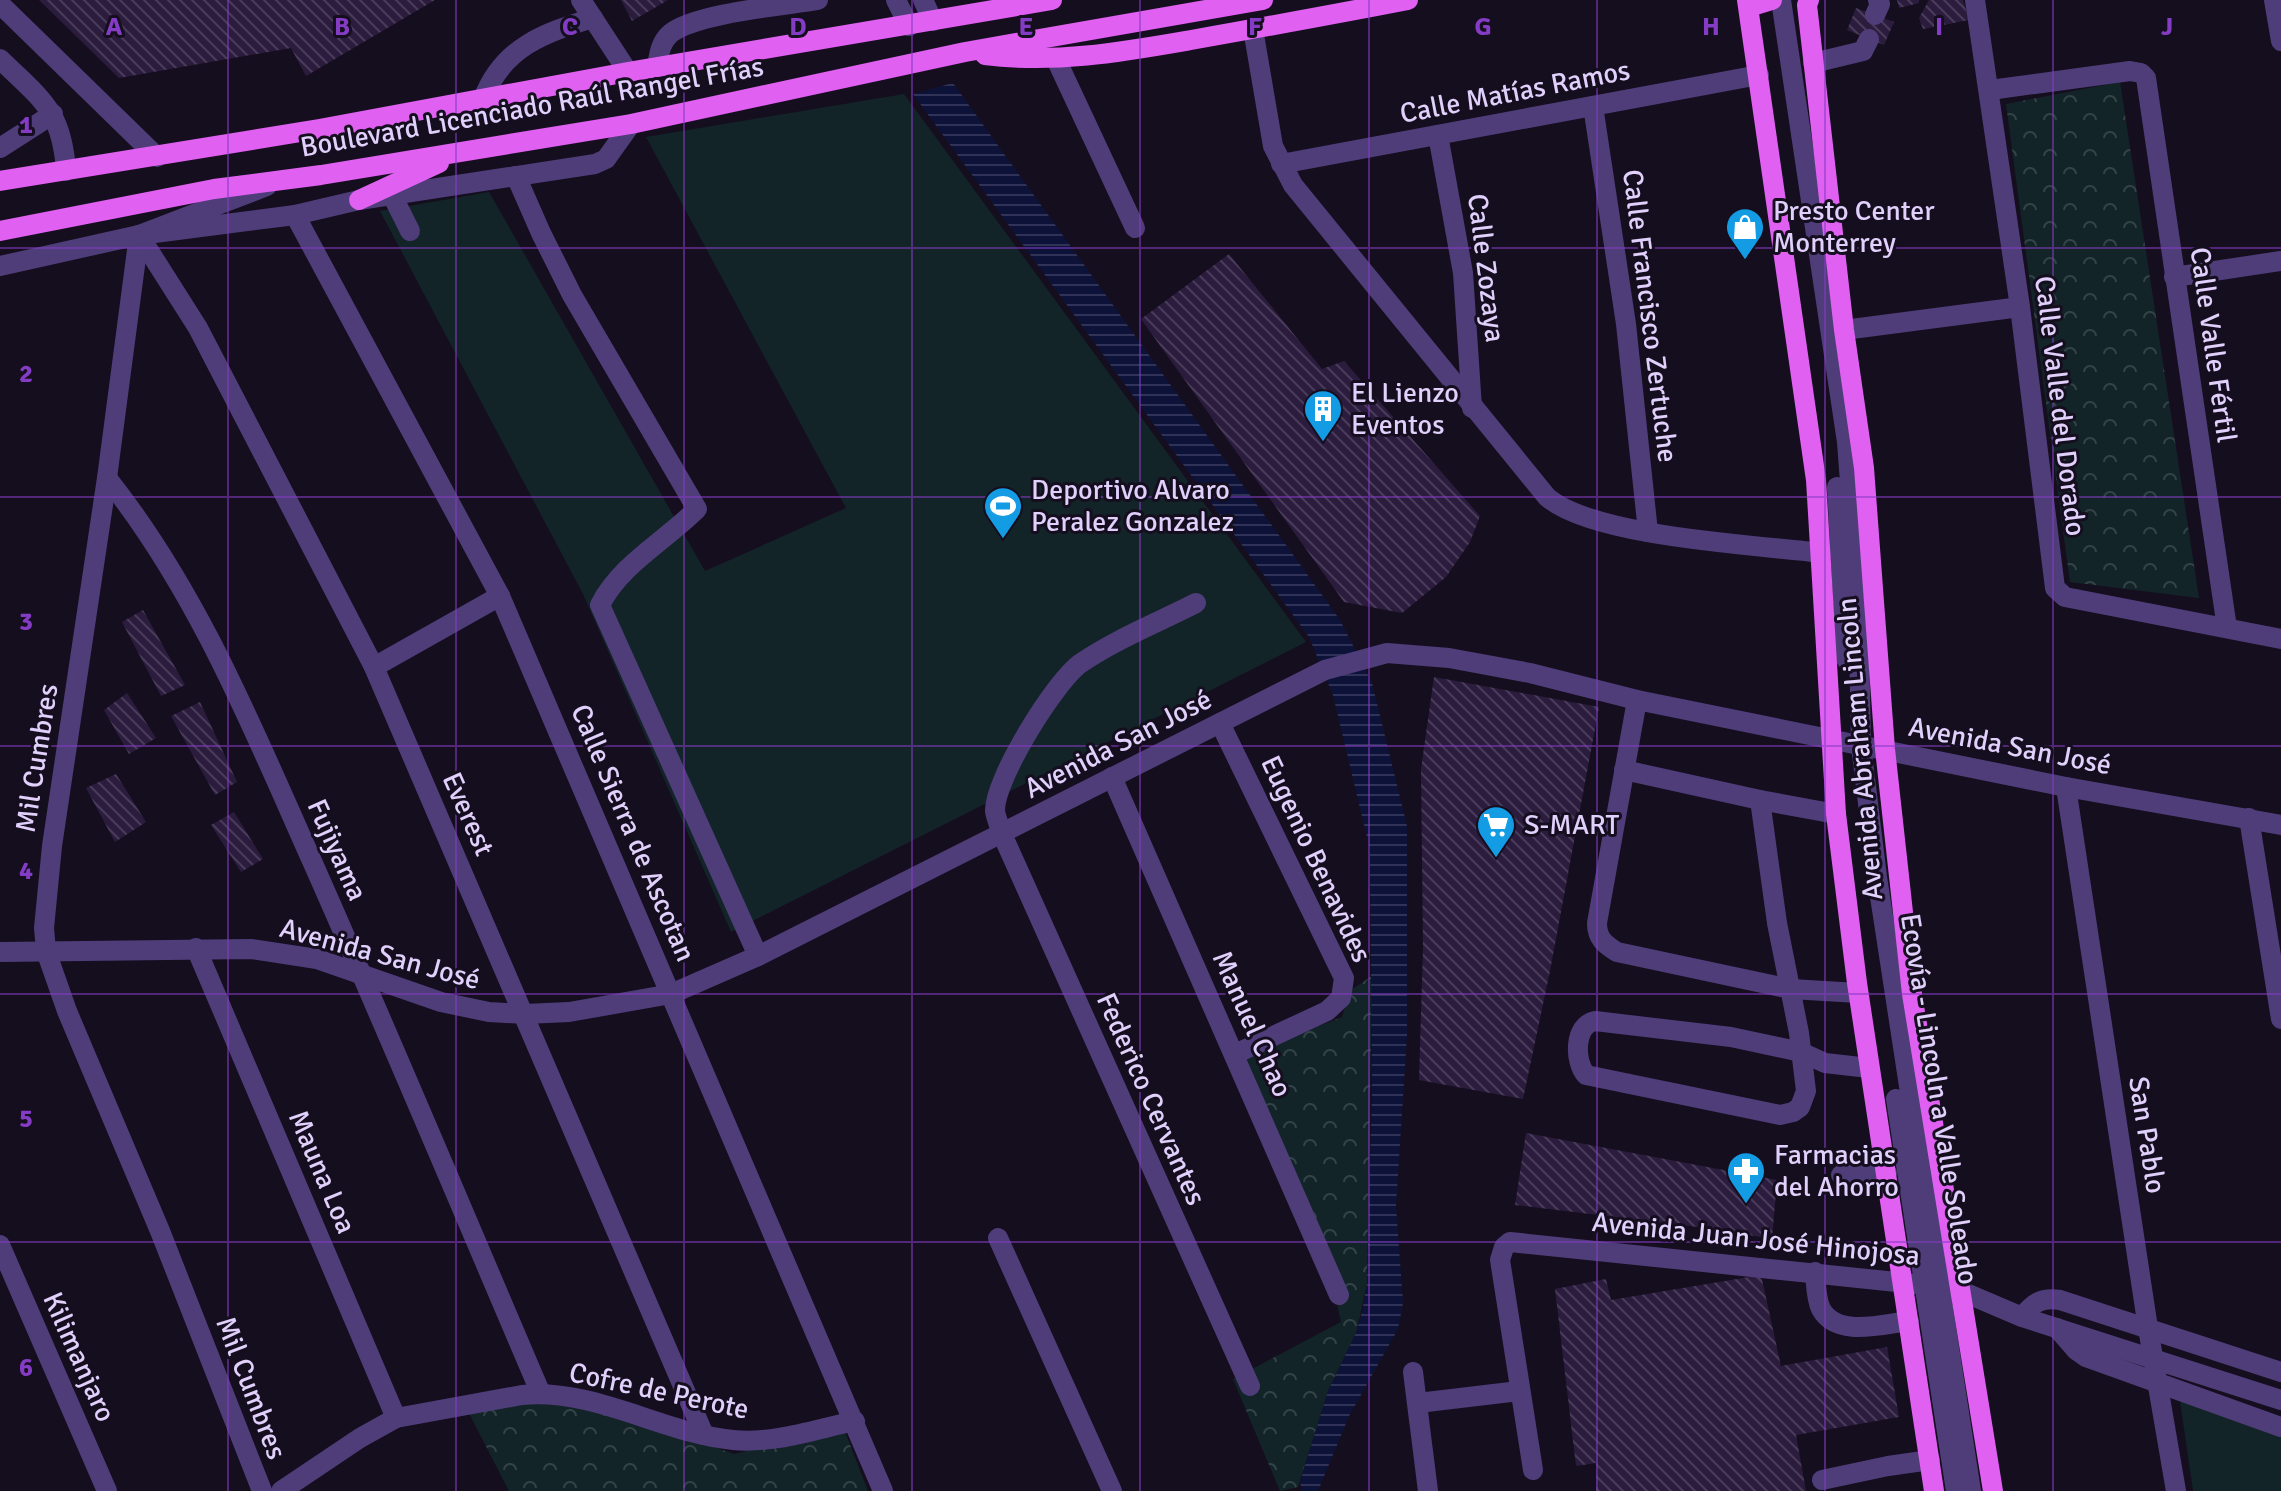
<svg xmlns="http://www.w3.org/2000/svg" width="2281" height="1491" font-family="Signika,sans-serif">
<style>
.park{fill:url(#park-crowns)}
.garden{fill:#122428}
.water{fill:url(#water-rules)}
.building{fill:url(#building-back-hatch)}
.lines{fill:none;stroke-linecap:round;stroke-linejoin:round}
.minor{stroke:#4f3d7a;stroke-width:20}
.major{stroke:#e060f2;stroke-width:20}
.grid{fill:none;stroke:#853cc5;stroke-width:2;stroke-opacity:0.55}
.labels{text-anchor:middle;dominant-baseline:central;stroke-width:6;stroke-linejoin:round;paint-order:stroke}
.street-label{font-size:28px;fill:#e0d0fb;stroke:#150e1f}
.poi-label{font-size:28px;fill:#e0d0fb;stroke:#150e1f;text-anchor:start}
.grid-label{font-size:26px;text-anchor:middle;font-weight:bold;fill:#853cc5;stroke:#150e1f;stroke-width:6;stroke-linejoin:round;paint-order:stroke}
</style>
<defs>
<pattern id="park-crowns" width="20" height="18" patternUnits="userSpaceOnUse" patternTransform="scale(2)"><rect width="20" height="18" fill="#122428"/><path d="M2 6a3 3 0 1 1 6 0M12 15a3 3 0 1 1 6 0" fill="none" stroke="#344348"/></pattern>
<pattern id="water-rules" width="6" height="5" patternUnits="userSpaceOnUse" patternTransform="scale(2)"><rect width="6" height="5" fill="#0d1239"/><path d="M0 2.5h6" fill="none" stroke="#303357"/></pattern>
<pattern id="building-back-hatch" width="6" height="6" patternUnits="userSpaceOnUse" patternTransform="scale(2)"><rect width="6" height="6" fill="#2b1c3e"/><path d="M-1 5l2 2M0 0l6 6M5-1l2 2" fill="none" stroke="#493c5b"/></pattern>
</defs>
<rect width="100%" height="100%" fill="#150e1f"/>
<g class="park">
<polygon points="2120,82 2199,598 2070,582 2006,104"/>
<polygon points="1372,976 1367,1284 1356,1333 1328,1391 1298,1487 1280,1491 1233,1379 1341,1322 1336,1299 1243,1056 1342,1017 1351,990"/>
<polygon points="525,1401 619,1413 734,1454 844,1429 868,1491 509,1491 469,1413"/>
</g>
<g class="garden">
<polygon points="904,94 1306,642 731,932 583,594 380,211 489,192 705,571 846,508 646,137"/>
<polygon points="2180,1401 2281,1433 2281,1491 2193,1491"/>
</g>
<polygon class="water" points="953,83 1340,620 1372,683 1407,826 1407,1034 1396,1206 1403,1303 1398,1329 1349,1416 1318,1491 1302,1491 1300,1482 1328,1391 1356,1333 1362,1312 1367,1284 1372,1090 1370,850 1333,695 1309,637 913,94"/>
<g class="building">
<polygon points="39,0 435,0 306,76 291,48 119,78"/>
<polygon points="621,0 668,0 632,21"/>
<polygon points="1897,0 1919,0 1919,3 1899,8"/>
<polygon points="1929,0 1963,0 1969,20 1923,29 1919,18"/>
<polygon points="1856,8 1894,22 1884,45 1847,30"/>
<polygon points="1229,254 1322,369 1344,361 1480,516 1470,542 1446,577 1402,613 1344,602 1141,319"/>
<polygon points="143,610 185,685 161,696 122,622"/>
<polygon points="1434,677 1599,707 1550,971 1523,1099 1419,1080 1423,948 1421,769"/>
<polygon points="127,693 156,738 129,754 104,710"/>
<polygon points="200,702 237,782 215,795 171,716"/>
<polygon points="116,774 146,822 115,842 86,788"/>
<polygon points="234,812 263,859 241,872 211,825"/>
<polygon points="1526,1133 1777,1180 1772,1239 1714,1229 1515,1205"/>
<polygon points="1761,1275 1781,1366 1887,1347 1899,1417 1796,1435 1806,1491 1596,1491 1596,1463 1576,1466 1555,1289 1606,1279 1611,1300"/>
</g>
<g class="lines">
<g class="minor">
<polyline points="581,0 628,72"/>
<polyline points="896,0 909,26"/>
<polyline points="923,0 933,21"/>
<polyline points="1781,0 1847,442 1858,589 1861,746 1877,877 1971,1491"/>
<polyline points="1975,0 2020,307 2055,588 2065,597 2281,639"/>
<polyline points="2274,0 2281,41"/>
<polyline points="0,4 157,157"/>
<polyline points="1875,15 1880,4 1878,0"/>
<path d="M1253,29l20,117 20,39 254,312c46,40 210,48 275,56"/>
<path d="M0,59c41,40 62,51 66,112"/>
<polyline points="1056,59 1135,228"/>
<polyline points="1813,63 1863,51 1869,39"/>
<path d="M657,67c2,-12 3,-25 14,-34 27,-20 111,-27 147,-33"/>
<polyline points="1990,90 2130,71 2141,73 2146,78 2227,628"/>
<path d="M483,99c20,-52 61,-66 110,-81"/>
<polyline points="1593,106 1626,324 1648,532"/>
<polyline points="1438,135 1463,273 1472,408"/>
<polyline points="0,148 53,114"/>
<polyline points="1281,164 1759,75"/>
<path d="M516,176l25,57 31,62 125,214c-32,32 -76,55 -97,96l158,351"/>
<polyline points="392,195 410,231"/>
<polyline points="295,215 500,596 883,1491"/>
<polyline points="139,235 198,328 374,667 704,1435"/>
<polyline points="139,235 107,478 52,846 44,928 46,951 67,1011 160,1231 262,1491"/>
<polyline points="139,235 295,215 359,200 595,164 606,159 631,124"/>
<polyline points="0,266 139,235 267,186"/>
<polyline points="2174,277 2281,261"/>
<polyline points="1844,330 2020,307"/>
<path d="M107,478c91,114 146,251 205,383 78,176 153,355 229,533"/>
<polyline points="1837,487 1846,659"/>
<path d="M1196,603c-37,19 -80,36 -115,60 -26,18 -87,117 -86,148 1,7 5,16 7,23l248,552"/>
<polyline points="374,667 500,596"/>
<path d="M1637,700l-40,223c0,15 7,21 20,29l174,37 67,4"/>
<polyline points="1220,723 1344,978 1341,998 1327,1011 1235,1054"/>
<polyline points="1624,770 1760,800 1836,814"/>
<polyline points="1112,777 1339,1295"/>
<polyline points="2066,787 2148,1328 2176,1491"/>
<path d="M1760,800l17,123 22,110 7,58 -6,16 -7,5 -13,3 -194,-40c-12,-14 -12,-50 9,-54l136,16 70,15 24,11 44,5"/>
<polyline points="2249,818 2281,1019"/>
<polyline points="196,948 396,1418"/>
<polyline points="0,952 251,949 317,959 441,1002 489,1012 525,1014 569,1012 671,994 758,956 1325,670 1387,653 1449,658 1530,673 1637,700 2066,787 2281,825"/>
<polyline points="1896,1099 1956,1491"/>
<polyline points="1841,1175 1887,1173"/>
<polyline points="998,1238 1112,1491"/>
<polyline points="0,1245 107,1491"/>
<path d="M1815,1272c1,12 1,27 6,37 16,29 61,15 88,12"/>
<polyline points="1948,1289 1961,1291 2022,1317 2281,1400"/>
<path d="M2022,1317c11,-14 19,-20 38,-17l221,72"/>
<polyline points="2057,1328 2076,1350 2086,1357 2281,1427"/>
<polyline points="1413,1372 1428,1491"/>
<polyline points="1418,1403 1519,1391"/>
<polyline points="1533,1470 1500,1260 1504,1247 1510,1242 1916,1284"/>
<polyline points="1822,1480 1888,1466 1930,1460"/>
<path d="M281,1491l79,-53 36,-20 126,-23c73,-7 140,38 211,45 41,4 83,-11 122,-19"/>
</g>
<g class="major">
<polyline points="1747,0 1816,480 1836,814 1857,983 1934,1491"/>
<polyline points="1809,0 1807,5 1844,330 1864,468 1885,749 1912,994 1993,1491"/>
<polyline points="1749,7 1772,0"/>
<path d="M985,55c70,9 137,-3 206,-15 73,-13 145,-26 217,-40"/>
<polyline points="0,181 319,129 628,72 1052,0"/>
<polyline points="359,200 439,163"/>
<polyline points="0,231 214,189 321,175 631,124 965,52 1263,0"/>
</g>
</g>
<path class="grid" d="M228,0v1491M456,0v1491M684,0v1491M912,0v1491M1140,0v1491M1369,0v1491M1597,0v1491M1825,0v1491M2053,0v1491M0,248h2281M0,497h2281M0,746h2281M0,994h2281M0,1242h2281"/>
<defs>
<g id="shop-pin" transform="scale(2)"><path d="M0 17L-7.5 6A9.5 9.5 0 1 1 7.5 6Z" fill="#139be4" stroke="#150e1f"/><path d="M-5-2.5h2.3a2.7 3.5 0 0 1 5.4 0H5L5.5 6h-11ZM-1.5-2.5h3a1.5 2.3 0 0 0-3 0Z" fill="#fff"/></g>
<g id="building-pin" transform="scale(2)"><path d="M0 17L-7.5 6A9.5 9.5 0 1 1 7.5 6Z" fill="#139be4" stroke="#150e1f"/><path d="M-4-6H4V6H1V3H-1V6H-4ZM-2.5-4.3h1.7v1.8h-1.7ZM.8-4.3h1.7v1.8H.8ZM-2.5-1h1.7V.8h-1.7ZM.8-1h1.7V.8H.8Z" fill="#fff"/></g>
<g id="stadium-pin" transform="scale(2)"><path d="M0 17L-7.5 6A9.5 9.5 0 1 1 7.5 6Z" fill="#139be4" stroke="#150e1f"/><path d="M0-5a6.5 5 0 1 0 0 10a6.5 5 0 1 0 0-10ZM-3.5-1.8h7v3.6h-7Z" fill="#fff"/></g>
<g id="supermarket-pin" transform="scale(2)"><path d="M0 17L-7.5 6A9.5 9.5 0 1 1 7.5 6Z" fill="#139be4" stroke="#150e1f"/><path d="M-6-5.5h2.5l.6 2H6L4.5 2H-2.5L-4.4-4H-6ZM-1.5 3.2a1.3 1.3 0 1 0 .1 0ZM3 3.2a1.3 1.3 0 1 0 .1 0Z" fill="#fff"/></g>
<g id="pharmacy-pin" transform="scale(2)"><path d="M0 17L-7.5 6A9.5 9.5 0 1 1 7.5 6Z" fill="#139be4" stroke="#150e1f"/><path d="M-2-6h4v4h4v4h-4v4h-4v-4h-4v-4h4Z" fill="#fff"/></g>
</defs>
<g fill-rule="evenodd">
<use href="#shop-pin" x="1745" y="227"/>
<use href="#building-pin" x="1323" y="409"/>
<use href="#stadium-pin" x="1003" y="506"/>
<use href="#supermarket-pin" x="1496" y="825"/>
<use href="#pharmacy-pin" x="1746" y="1171"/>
</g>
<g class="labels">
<g class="street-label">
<text transform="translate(1515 92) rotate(-11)">Calle Matías Ramos</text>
<text transform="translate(532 107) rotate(-10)">Boulevard Licenciado Raúl Rangel Frías</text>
<text transform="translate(1486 268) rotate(83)">Calle Zozaya</text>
<text transform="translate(1650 316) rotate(83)">Calle Francisco Zertuche</text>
<text transform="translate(2213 345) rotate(82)">Calle Valle Fértil</text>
<text transform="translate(2060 406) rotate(83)">Calle Valle del Dorado</text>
<text transform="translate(1118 744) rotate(-27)">Avenida San José</text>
<text transform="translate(2010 746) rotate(11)">Avenida San José</text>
<text transform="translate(1860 749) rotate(-95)">Avenida Abraham Lincoln</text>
<text transform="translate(37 758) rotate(-81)">Mil Cumbres</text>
<text transform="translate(468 814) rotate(66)">Everest</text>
<text transform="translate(633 833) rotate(67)">Calle Sierra de Ascotan</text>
<text transform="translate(337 850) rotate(66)">Fujiyama</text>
<text transform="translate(1316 859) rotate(65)">Eugenio Benavides</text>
<text transform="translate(380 954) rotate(15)">Avenida San José</text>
<text transform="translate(1252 1024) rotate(66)">Manuel Chao</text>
<text transform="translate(1151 1099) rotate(66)">Federico Cervantes</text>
<text transform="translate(1939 1099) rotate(81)">Ecovía - Lincoln a Valle Soleado</text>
<text transform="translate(2147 1135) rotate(81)">San Pablo</text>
<text transform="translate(322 1172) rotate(67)">Mauna Loa</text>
<text transform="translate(1756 1239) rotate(6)">Avenida Juan José Hinojosa</text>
<text transform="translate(79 1357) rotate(66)">Kilimanjaro</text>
<text transform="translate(251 1388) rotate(69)">Mil Cumbres</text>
<text transform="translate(659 1391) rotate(12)">Cofre de Perote</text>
</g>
<g class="poi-label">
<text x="1773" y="211">Presto Center<tspan x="1773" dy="32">Monterrey</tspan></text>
<text x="1351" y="393">El Lienzo<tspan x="1351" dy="32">Eventos</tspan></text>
<text x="1031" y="490">Deportivo Alvaro<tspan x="1031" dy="32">Peralez Gonzalez</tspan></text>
<text x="1524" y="825">S-MART</text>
<text x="1774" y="1155">Farmacias<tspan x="1774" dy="32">del Ahorro</tspan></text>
</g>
</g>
<g class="grid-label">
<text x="114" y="35">A</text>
<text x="342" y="35">B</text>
<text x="570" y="35">C</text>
<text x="798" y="35">D</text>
<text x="1026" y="35">E</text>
<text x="1255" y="35">F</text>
<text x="1483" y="35">G</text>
<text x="1711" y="35">H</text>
<text x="1939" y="35">I</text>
<text x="2167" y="35">J</text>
<text x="26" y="133">1</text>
<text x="26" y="382">2</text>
<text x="26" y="630">3</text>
<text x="26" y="879">4</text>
<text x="26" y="1127">5</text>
<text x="26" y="1376">6</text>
</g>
</svg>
